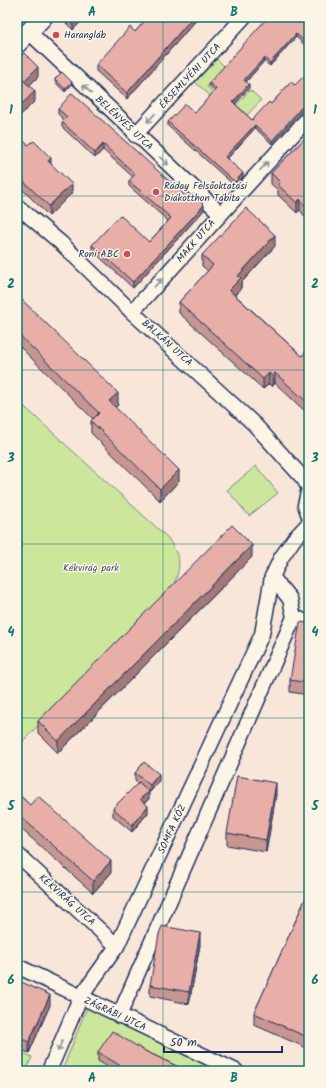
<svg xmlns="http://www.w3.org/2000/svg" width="326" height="1088" font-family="Kalam,sans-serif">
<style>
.green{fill:#cce69c;stroke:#748a7d}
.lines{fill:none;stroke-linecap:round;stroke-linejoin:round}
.minor-casing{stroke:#1b2f5e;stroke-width:17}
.tertiary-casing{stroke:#1b2f5e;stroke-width:21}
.minor{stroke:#fcf5e5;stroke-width:14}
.tertiary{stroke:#fcf5e5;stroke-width:18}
.tram{stroke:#1b2f5e;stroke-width:1}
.wall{fill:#c89690;stroke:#1b2f5e}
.shaded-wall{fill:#a27a76;stroke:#1b2f5e}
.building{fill:#e8aea8;stroke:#1b2f5e}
.oneway{stroke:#8c92a2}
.grid{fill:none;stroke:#0f766e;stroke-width:1;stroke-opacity:0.55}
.poi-dot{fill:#d1495b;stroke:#fcf5e5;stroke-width:1.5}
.labels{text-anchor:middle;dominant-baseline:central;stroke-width:3;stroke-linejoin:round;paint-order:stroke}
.poi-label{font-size:10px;fill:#1b2f5e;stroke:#fcf5e5;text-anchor:start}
.street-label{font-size:10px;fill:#1b2f5e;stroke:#fcf5e5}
.park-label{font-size:10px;fill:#3e546a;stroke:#fcf5e5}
.neatline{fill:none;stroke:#0f766e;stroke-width:1.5}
.grid-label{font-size:13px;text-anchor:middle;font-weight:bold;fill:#0f766e}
</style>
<rect width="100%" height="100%" fill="#f8e7d9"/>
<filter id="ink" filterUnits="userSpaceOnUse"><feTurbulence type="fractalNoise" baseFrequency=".025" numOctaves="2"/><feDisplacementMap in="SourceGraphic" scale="8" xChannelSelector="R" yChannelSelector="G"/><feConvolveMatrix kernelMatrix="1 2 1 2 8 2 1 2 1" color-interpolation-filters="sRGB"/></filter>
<g filter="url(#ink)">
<g class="green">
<polygon points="217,59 225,67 207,87 232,109 250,90 261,100 240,123 195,82"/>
<path d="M17,400l151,138c15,25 13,27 3,54l-154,155z"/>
<polygon points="256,466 278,493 249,516 227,490"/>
<polygon points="87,1007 220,1071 62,1071"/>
<polygon points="17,1050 32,1057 26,1071 17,1071"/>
</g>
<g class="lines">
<g class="minor-casing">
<g id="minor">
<polyline points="29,32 220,213"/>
<polyline points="135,135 244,17"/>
<polyline points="17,206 61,243 132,312 254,424 303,478 309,488"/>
<polyline points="132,312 309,117"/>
<polyline points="309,488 305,505 309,516"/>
<polyline points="294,617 309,623"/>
<polyline points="17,854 117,946"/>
<polyline points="17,966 236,1071"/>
<polyline points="119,1016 294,617 290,599 272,577"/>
<polyline points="49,1071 80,998 117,946 262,634 272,577 281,558 294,539 309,523"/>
</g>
</g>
<g class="tertiary-casing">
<polyline id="tertiary" points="17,44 43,17"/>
</g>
<use href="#minor" class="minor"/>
<use href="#tertiary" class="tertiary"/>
<polyline class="tram" points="17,24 24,17"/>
</g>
<g class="wall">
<polygon points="62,17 85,17 73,30 62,19"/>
<polygon points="148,17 199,17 127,99 96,71 96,65 135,32"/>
<polygon points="309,27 309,49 296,37 270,66 264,61 246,82 249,88 235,104 252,120 271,104 291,82 272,144 255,128 227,159 243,177 235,186 168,126 168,122 195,113 215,91 209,86 209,83"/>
<polygon points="55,79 72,84 65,92 55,82"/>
<polygon points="58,109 204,210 133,288 92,250 92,245 149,242 168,221 129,186 129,181 133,177 103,150 95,158 62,127 62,122 64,120 58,114"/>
<polygon points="17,134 28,145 51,164 72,193 49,216 17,184"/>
<polygon points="309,134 309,222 300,210 297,213 278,195 278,190 271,184 271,173"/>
<polygon points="275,246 241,283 241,288 235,295 302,356 309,348 309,415 275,383 272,387 269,384 263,389 179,313 179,302 208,271 202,266 202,255"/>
<polygon points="17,295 118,405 115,407 179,481 160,501 91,433 91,421 93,419 17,344"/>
<polygon points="252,557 58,753 38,733 38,721"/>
<polygon points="309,623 309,695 290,692 290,680"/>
<polygon points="135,773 159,781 150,792 147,790 149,799 144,803 148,813 132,832 113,816 113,808 138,783 135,780"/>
<polygon points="17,793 30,805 111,873 93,893 20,828 17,832"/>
<polygon points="276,795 266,852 227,845 227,833"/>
<polygon points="309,891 309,1049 254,1025 254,1013"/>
<polygon points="200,945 189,1004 150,996 150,985"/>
<polygon points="17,980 50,1005 29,1053 17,1048"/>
<polygon points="143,1050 187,1071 115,1071 98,1061 98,1052"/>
</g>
<g class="shaded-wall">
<polygon points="79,17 85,17 73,30 73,23"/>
<polygon points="193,17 199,17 127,99 127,93"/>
<polygon points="296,34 296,37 270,66 270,63"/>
<polygon points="264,58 264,61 244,84 244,80"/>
<polygon points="38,67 38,77 24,91 24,81"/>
<polygon points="72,82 72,84 65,92 65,89"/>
<polygon points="249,84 249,88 233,106 233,102"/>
<polygon points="35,91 35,101 17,119 17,109"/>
<polygon points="309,99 309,103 272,144 272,141"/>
<polygon points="255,125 255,128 225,161 225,157"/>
<polygon points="103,144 103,150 95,158 95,153"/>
<polygon points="51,158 51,168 48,161"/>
<polygon points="243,173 243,177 235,186 235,182"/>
<polygon points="72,184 72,193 49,216 49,206"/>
<polygon points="300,199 300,210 297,213 297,203"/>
<polygon points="204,205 204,210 133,288 133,282"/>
<polygon points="275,235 275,246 241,283 241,288 229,301 229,290 238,276"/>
<polygon points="269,373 269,384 263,389 263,379"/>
<polygon points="275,373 275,383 272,387 272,376"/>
<polygon points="118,393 118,405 109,413 109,401"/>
<polygon points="179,470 179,481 160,501 160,489"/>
<polygon points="252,545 252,557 58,753 58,741"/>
<polygon points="159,774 159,781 150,792 150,785"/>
<polygon points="276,783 276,795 266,852 266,840"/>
<polygon points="149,792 149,799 140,806 140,799"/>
<polygon points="148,806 148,813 132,832 132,825"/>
<polygon points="20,816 20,828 17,832 17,820"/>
<polygon points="111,861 111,873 93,893 93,881"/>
<polygon points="200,933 200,945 189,1004 189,992"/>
<polygon points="50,995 50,1005 29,1053 29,1042"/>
</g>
<g class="building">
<polygon points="66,17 79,17 73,23"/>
<polygon points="148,17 193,17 127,93 96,65 130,27 135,32"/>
<polygon points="268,17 298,17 309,27 309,45 296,34 270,63 264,58 244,80 249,84 233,102 252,120 269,102 271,104 291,82 295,85 309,71 309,99 272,141 255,125 225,157 243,173 235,182 168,122 185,104 195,113 216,89 209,83"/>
<polygon points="24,53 38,67 24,81 35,91 17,109 17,60"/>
<polygon points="62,72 72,82 65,89 55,79"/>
<polygon points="72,93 189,199 193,194 204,205 133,282 92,245 120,215 149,242 171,218 129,181 135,174 103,144 95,153 62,122 67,117 58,109"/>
<polygon points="17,134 28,145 34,141 51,158 48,161 72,184 49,206 17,175"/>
<polygon points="309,134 309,212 300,199 297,203 278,185 280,182 271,173"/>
<polygon points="246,208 275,235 238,276 241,278 229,290 302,356 309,348 309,404 275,373 272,376 269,373 263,379 179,302 213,265 202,255"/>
<polygon points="17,295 118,393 109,401 179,470 160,489 91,421 99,413 17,333"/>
<polygon points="232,525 252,545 58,741 38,721"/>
<polygon points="300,622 309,623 309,683 290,680"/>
<polygon points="144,762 159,774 150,785 135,773"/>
<polygon points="237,776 276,783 266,840 227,833"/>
<polygon points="139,782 149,792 140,799 148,806 132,825 113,808"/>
<polygon points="17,793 30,805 38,796 111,861 93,881 20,816 17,820"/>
<polygon points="309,891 309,1038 254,1013"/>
<polygon points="162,926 200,933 189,992 150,985 159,934"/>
<polygon points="17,980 50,995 29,1042 17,1037"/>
<polygon points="112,1031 143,1050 187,1071 131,1071 124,1068 98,1052"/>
</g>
<defs><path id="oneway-shaft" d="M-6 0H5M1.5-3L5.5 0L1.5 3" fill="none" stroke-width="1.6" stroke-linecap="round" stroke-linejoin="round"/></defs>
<g class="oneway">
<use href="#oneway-shaft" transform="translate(87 89) rotate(-137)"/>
<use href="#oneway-shaft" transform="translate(151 118) rotate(133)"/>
<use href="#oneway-shaft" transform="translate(164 161) rotate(43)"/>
<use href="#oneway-shaft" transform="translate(264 166) rotate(-47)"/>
<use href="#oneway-shaft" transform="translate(158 283) rotate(-47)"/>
<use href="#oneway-shaft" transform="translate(60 1046) rotate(113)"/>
</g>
</g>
<path class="grid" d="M163,17v1054M17,196h292M17,370h292M17,544h292M17,718h292M17,892h292"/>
<g class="poi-dot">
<circle cx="56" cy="35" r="4"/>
<circle cx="156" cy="192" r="4"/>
<circle cx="127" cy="254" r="4"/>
</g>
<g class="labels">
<g class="poi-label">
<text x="64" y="35">Harangláb</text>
<text x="164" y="186">Ráday Felsőoktatási<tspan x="164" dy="12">Diákotthon Tábita</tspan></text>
<text x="119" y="254" text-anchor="end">Roni ABC</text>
</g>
<g class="street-label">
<text transform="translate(190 76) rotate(-47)">ÉRSEMLYÉNI UTCA</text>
<text transform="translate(124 123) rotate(43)">BELÉNYES UTCA</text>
<text transform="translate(196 241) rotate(-49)">MAKK UTCA</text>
<text transform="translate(167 343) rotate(42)">BALKÁN UTCA</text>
<text transform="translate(172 829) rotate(-65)">SOMFA KÖZ</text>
<text transform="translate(67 900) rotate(42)">KÉKVIRÁG UTCA</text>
<text transform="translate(115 1014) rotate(25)">ZÁGRÁBI UTCA</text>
</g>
<g class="park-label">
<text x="91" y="568">Kékvirág park</text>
</g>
</g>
<rect width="326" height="1088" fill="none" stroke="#fcf5e5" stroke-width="44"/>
<path d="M164 1046v6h118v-6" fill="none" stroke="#1b2f5e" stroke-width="2"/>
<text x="170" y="1046" font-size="12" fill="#1b2f5e" stroke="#fcf5e5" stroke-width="3" paint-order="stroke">50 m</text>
<rect x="22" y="22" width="282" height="1044" class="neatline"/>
<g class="grid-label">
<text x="92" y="16">A</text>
<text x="234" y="16">B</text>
<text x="11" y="114">1</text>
<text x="315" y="114">1</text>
<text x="11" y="288">2</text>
<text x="315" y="288">2</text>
<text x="11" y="462">3</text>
<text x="315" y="462">3</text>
<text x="11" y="636">4</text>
<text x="315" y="636">4</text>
<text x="11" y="810">5</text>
<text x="315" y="810">5</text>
<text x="11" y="984">6</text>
<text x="315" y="984">6</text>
<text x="92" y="1082">A</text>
<text x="234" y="1082">B</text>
</g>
</svg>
